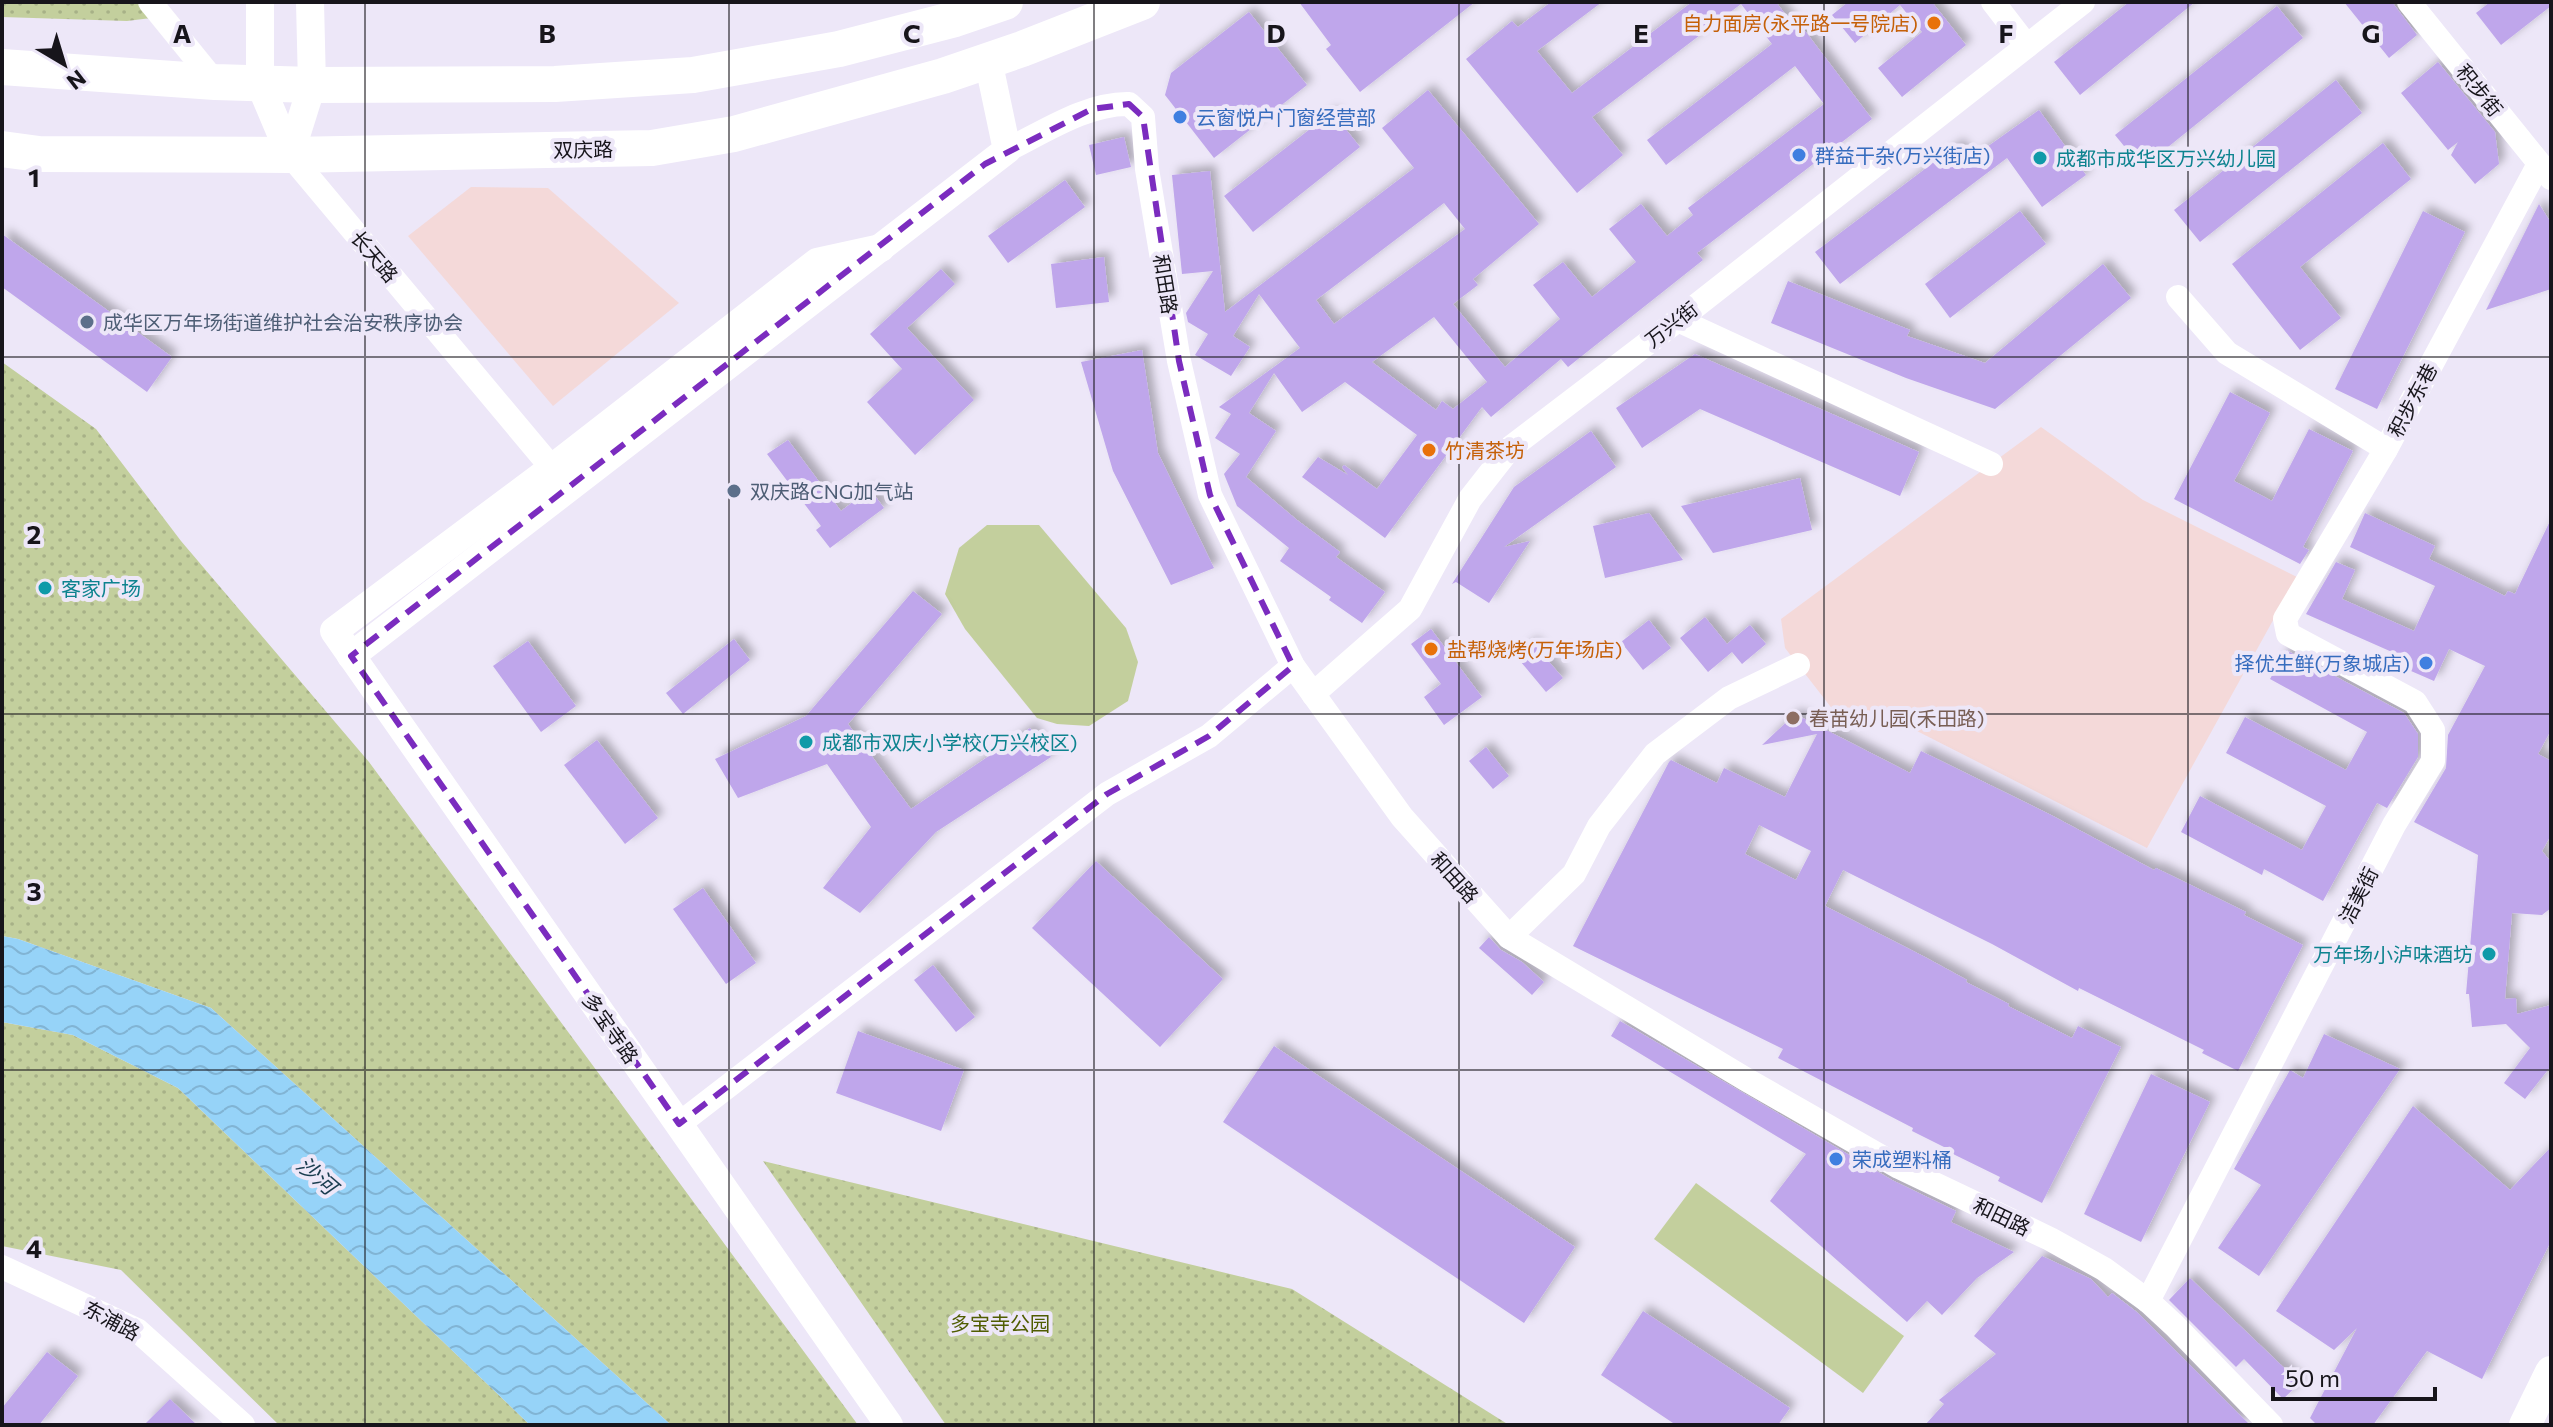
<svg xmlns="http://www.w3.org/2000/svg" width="2553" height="1427" font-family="Commissioner,'Noto Sans SC',sans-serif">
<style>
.industrial{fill:#f4d9d9}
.park{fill:url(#park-dots)}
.garden{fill:#c3cf9d}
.water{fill:url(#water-waves)}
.building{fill:#bfa6eb;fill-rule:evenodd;filter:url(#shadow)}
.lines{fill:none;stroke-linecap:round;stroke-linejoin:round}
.minor{stroke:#fff;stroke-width:24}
.tertiary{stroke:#fff;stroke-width:28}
.secondary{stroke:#fff;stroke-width:32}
.primary{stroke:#fff;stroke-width:36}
.marked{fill:none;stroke:#7b2cbf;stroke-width:6;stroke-dasharray:16 10;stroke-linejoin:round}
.grid{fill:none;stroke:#17151b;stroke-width:2;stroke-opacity:0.55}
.food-dot{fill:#e8710a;stroke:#ede7f8;stroke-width:3}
.shop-dot{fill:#3f7fe0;stroke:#ede7f8;stroke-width:3}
.culture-dot{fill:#0f9aa8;stroke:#ede7f8;stroke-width:3}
.service-dot{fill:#5c6f8a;stroke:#ede7f8;stroke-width:3}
.education-dot{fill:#8d6e63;stroke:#ede7f8;stroke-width:3}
.labels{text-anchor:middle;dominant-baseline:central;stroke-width:8;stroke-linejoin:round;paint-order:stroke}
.food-label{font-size:20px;fill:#c56008;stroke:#ede7f8;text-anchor:start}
.street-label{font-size:20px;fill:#17151b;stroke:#ede7f8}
.shop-label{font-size:20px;fill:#366cbe;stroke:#ede7f8;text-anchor:start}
.culture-label{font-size:20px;fill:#0d838f;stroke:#ede7f8;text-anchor:start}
.service-label{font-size:20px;fill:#4e5e75;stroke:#ede7f8;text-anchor:start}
.education-label{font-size:20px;fill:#785e54;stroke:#ede7f8;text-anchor:start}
.park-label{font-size:20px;fill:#505d02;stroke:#ede7f8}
.water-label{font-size:22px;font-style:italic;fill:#193c4f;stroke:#ede7f8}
.grid-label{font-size:26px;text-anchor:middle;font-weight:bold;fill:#17151b;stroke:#ede7f8;stroke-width:8;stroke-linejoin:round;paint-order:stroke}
</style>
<defs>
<pattern id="park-dots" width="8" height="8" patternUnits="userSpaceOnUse" patternTransform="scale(2)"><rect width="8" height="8" fill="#c3cf9d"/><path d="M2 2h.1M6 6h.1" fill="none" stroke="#a7b187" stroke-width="1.8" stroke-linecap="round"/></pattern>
<pattern id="water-waves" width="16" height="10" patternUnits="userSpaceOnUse" patternTransform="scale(2)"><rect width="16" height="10" fill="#96d3f8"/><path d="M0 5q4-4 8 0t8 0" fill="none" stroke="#81b4d4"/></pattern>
<filter id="shadow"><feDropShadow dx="6" dy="-6" stdDeviation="4" flood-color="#0004"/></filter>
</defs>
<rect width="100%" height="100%" fill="#ede7f8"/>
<g class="industrial">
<polygon points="471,187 548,188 679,303 553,406 408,236"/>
<polygon points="2041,427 2143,500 2297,577 2147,848 1913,729 1837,715 1785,648 1781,619"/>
</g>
<g class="park">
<polygon points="2,2 137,2 151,18 127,21 2,17"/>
<polygon points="2,362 96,429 181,541 369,762 858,1425 671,1425 211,1008 18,939 2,936"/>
<polygon points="2,1022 73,1035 178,1088 530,1425 279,1425 121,1270 2,1246"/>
<polygon points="763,1161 1292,1289 1509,1425 946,1425"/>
</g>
<g class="garden">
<polygon points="987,525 1039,525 1126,628 1138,662 1128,701 1089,726 1057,724 1037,718 965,629 945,594 959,548"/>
<polygon points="1696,1183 1904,1336 1863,1393 1654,1239"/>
</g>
<polygon class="water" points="2,936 18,939 211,1008 671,1425 530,1425 178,1088 73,1035 2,1022"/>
<g class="building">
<polygon points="1299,2 1475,2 1360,92 1326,49 1331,45"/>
<path d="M1551,2h51l-65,49 35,42 120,-91h84l19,25 4,-4 73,96 -175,134 6,7 -135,107 -7,-8 -70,58 -9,-10 -97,131 -83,-61 16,-20 30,18 -6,-8 2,-2 33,24 40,-54 -72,-53 -43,30 -28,-39 -25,40 27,18 -30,46 51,43 43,32 -4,5 49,35 -23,31 -33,-23 2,-3 -51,-36 9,-13 -52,-42 -13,-32 16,-20 -25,-16 16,-24 -12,-7 81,-59 -41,-54 -26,42 17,11 -19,29 -36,-21 13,-21 -20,-12 -2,-9 27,-42 -31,3 -10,-99 38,-4 15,141 189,-144 -32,-40 46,-38 111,134 -66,55 5,6 -25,19 52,63 55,-48 -27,-34 30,-23 29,35 44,-35 -27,-33 32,-25 26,32 26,-21 -5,-7 136,-104 -29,-38 -129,99 -19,-25 125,-96 -31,-40 -149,113 31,38 -46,38 -111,-134 46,-38 6,6zM1444,203l21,26 -131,95 -18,-24zM1434,317l53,65 -34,27 -11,-8 -6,9 -64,-48z"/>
<polygon points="1848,2 1932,2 1966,45 1902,97 1878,68 1922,32 1900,5 1855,43 1832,15"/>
<polygon points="2129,2 2195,2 2080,95 2054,62"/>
<polygon points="2344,2 2392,2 2417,35 2389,58"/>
<polygon points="2490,2 2551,2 2551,6 2501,45 2476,13"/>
<polygon points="2277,6 2303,38 2142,168 2115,135"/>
<polygon points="1249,12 1307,85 1214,158 1165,95 1171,73"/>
<polygon points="2438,62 2495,132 2499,164 2475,184 2451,155 2458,142 2448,150 2401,93"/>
<polygon points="2336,80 2362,113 2200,242 2174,210"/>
<polygon points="2039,110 2086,175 2042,207 2007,158 1840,284 1815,252 1958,144 1970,159"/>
<polygon points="1332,112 1360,147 1253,232 1224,196"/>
<polygon points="1124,137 1131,167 1096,175 1089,145"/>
<polygon points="2383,143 2411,179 2300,267 2341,318 2300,350 2232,264"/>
<polygon points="1065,180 1085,207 1008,263 988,236"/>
<polygon points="2539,204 2551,223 2551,289 2486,310"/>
<polygon points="2020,211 2046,244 1950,318 1925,284"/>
<polygon points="2423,211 2465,232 2377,409 2335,389"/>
<polygon points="2,234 172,357 147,392 2,287"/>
<polygon points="1104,257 1109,302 1056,308 1051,264"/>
<polygon points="2103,264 2131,298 1995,409 1906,378 1771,323 1788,281 1910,330 1907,336 1985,363"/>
<polygon points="941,269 955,284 907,328 974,400 915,455 867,402 902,369 870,334"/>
<polygon points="1142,350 1158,453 1214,568 1171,585 1113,471 1081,362"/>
<polygon points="1695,354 1919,452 1900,496 1700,409 1642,448 1616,408"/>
<polygon points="2230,392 2270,413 2234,481 2272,501 2309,429 2353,451 2303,547 2309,550 2300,564 2174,499"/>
<polygon points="1591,431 1616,467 1504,547 1530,541 1489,603 1456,582 1452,584 1514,487"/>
<polygon points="788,440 841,511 870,489 884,508 830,548 816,530 821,526 767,454"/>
<polygon points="1800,478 1812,530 1713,553 1681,506"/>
<polygon points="1649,513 1683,560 1605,578 1593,526"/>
<polygon points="2365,513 2435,546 2429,559 2505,596 2508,591 2515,594 2551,519 2551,730 2538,754 2551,761 2551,835 2542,851 2551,862 2551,908 2542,915 2512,913 2505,999 2516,998 2517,1014 2551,1005 2551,1066 2525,1099 2504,1083 2530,1048 2506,1024 2472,1027 2469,994 2466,994 2478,855 2414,822 2446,768 2448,735 2485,666 2449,649 2434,681 2388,661 2392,652 2306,614 2336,562 2355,570 2342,599 2414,631 2435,586 2350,547"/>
<polygon points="913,591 942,614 848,724 911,809 1030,728 1051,757 936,832 860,913 823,888 871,827 827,764 738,798 715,759 806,716"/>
<polygon points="1705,617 1727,644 1750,625 1766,644 1742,664 1732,652 1708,672 1680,638"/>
<polygon points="1649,620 1671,648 1643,670 1621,642"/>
<polygon points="1431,629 1482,697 1444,725 1424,697 1441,684 1411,644"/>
<polygon points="734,639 750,660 683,714 666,693"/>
<polygon points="528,641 576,706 541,732 493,666"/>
<polygon points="1532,642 1563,678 1546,692 1516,656"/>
<polygon points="2286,650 2404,713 2418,734 2418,757 2387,808 2377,803 2323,901 2264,869 2262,875 2181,832 2200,796 2302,850 2326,806 2226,753 2245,717 2346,770 2367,732 2270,679"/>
<path d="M1795,714l115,59 11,-22 130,64 103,55 2,-2 90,44 -2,3 59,30 -65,126 -36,-18 2,-3 -125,-62 -1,3 -86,-47 -149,-74 -18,36 98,50 44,24 -1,2 43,22 -1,2 64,32 6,-12 43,21 -79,156 -44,-22 2,-4 -47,-23 1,-2 -42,-21 1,-3 -135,-70 5,-9 -210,-103 96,-184 2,-2 46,23 7,-15 61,29 32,-63 -55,11zM1759,825l52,26 -15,29 -51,-26z"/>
<polygon points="597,740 658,818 625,844 564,765"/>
<polygon points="1486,747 1509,776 1493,789 1469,761"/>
<polygon points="1096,861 1223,979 1160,1047 1032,928"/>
<polygon points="703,888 756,963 726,984 673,909"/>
<polygon points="1489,937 1501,950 1522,962 1544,982 1532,995 1479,948"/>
<polygon points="933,965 975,1017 956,1032 914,980"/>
<polygon points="1620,1021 1892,1180 1956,1211 1951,1222 2014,1252 1977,1278 1942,1315 1927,1301 1907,1322 1770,1201 1806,1154 1611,1036"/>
<polygon points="858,1031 964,1070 941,1131 836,1093"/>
<polygon points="2324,1034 2400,1069 2259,1276 2218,1248 2261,1185 2234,1169 2290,1070 2303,1078"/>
<polygon points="1274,1046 1575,1247 1524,1323 1223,1122"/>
<polygon points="2151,1074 2210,1102 2141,1242 2084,1214"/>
<polygon points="2413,1106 2510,1190 2551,1147 2551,1241 2482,1379 2427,1351 2373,1425 2317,1425 2310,1418 2357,1328 2334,1350 2276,1311"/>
<polygon points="2042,1256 2091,1279 2108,1297 2112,1293 2138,1313 2250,1425 1925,1425 1944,1404 1939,1400 1996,1354 1974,1336"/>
<polygon points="2190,1278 2300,1383 2283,1399 2244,1359 2236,1367 2169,1300"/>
<polygon points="1643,1311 1790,1408 1778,1425 1676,1425 1601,1375"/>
<polygon points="47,1352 78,1376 39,1425 2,1425 2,1408"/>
<polygon points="170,1399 197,1425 144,1425"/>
</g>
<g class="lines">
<g class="minor">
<polyline points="150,2 215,82"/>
<polyline points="1993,2 2027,46"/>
<polyline points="2409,2 2551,178"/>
<path d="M1007,150c37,-18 80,-47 122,-46l14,13 4,52 32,192 31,134 83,171 109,151 107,120 238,143 152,87 151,72 54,30 44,32 27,25 96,99"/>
<polyline points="290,155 552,468"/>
<polyline points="2178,297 2227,353 2386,449"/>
<polyline points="1678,320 1991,464"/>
<polyline points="1313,694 1410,609 1470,499 1510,448 1678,320 2083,2"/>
<polyline points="1509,937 1574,874 1599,826 1655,754 1729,698 1798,665"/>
<polyline points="679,1124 1107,794 1209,736 1293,666"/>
<polyline points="2,1267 137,1330 243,1425"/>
<polyline points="2148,1301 2394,825 2433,761 2433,730 2415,702 2288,634 2285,619 2386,449 2539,164"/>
</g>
<g class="tertiary">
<polyline points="260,2 260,84 290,155"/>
<polyline points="290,155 312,85 310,2"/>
<polyline points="881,248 817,262 552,468 334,631 889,1425"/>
<polyline points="351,656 1007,150 988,60"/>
</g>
<polyline class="secondary" points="2525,1425 2551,1372"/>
<g class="primary">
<polyline points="2,67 215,82 312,85 555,84 693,75 839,49 955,19 1005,2"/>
<polyline points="2,149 39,154 290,155 652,148 734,134 943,76 1022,49 1142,2"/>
</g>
</g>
<path class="marked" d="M1129,104l14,13 36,244 31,134 83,171 -84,70 -102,58 -428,330 -328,-468 634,-492 107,-55z"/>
<path class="grid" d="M365,2v1423M729,2v1423M1094,2v1423M1459,2v1423M1824,2v1423M2188,2v1423M2,357h2549M2,714h2549M2,1070h2549"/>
<g class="food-dot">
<circle cx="1934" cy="23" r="8"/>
<circle cx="1429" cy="450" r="8"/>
<circle cx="1431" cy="649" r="8"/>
</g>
<g class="shop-dot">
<circle cx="1180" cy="117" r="8"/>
<circle cx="1799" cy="155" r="8"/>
<circle cx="2426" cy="663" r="8"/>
<circle cx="1836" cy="1159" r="8"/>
</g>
<g class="culture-dot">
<circle cx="2040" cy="158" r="8"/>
<circle cx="45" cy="588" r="8"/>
<circle cx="806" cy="742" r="8"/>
<circle cx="2489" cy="954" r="8"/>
</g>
<g class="service-dot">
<circle cx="87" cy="322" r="8"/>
<circle cx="734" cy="491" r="8"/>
</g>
<circle class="education-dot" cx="1793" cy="718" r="8"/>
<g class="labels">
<g class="food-label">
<text x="1918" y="23" text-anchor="end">自力面房(永平路一号院店)</text>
<text x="1445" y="450">竹清茶坊</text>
<text x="1447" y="649">盐帮烧烤(万年场店)</text>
</g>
<g class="street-label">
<text transform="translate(2480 90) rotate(51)">积步街</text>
<text transform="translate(583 149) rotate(-1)">双庆路</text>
<text transform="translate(375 256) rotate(50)">长天路</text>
<text transform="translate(1166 284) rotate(81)">和田路</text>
<text transform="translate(1671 324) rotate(-38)">万兴街</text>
<text transform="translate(2412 400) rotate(-62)">积步东巷</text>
<text transform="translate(1455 877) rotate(48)">和田路</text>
<text transform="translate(2358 895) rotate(-63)">洁美街</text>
<text transform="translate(611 1028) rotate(55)">多宝寺路</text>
<text transform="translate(2002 1216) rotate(26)">和田路</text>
<text transform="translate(112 1320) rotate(28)">东浦路</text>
</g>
<g class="shop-label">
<text x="1196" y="117">云窗悦户门窗经营部</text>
<text x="1815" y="155">群益干杂(万兴街店)</text>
<text x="2410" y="663" text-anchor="end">择优生鲜(万象城店)</text>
<text x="1852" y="1159">荣成塑料桶</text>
</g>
<g class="culture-label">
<text x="2056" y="158">成都市成华区万兴幼儿园</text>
<text x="61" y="588">客家广场</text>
<text x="822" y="742">成都市双庆小学校(万兴校区)</text>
<text x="2473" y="954" text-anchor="end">万年场小泸味酒坊</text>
</g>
<g class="service-label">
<text x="103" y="322">成华区万年场街道维护社会治安秩序协会</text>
<text x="750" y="491">双庆路CNG加气站</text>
</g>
<g class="education-label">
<text x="1809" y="718">春苗幼儿园(禾田路)</text>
</g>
<g class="park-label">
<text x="1000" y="1323">多宝寺公园</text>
</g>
<g class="water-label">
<text transform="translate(317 1175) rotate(41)">沙河</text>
</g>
</g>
<g class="grid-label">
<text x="182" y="43">A</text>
<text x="547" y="43">B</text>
<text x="912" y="43">C</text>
<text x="1276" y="43">D</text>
<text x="1641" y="43">E</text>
<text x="2006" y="43">F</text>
<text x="2371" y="43">G</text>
<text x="34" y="187">1</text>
<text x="34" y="544">2</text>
<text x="34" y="901">3</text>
<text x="34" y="1258">4</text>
</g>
<rect width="2553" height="1427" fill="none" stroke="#17151b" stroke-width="8"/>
<g transform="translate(64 64) rotate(142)" stroke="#ede7f8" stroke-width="6" paint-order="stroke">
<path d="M0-6L14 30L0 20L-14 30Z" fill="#17151b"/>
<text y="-12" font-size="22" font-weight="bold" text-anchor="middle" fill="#17151b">N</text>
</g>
<path d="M2273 1387v12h162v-12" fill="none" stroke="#17151b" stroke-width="4"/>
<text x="2285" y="1387" font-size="24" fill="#17151b" stroke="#ede7f8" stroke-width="6" paint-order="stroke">50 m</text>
</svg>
